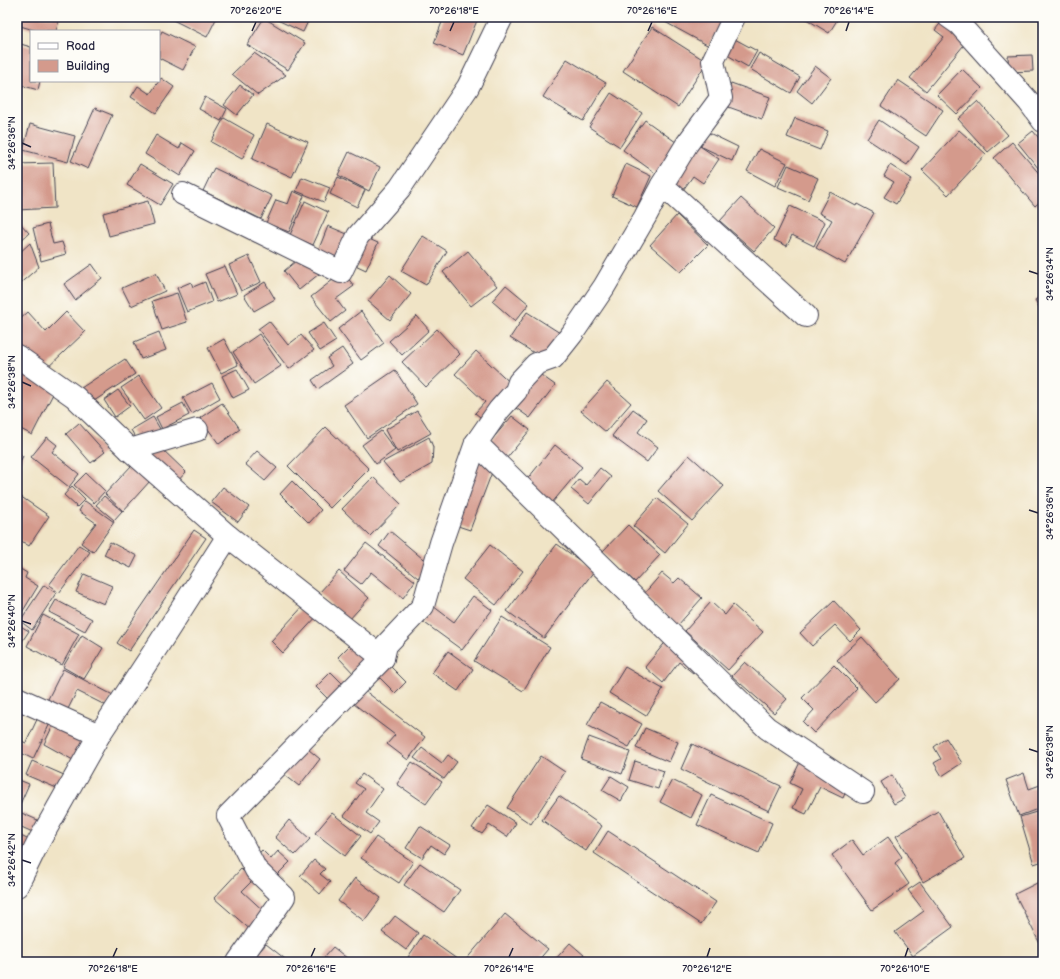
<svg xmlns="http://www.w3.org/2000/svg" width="1060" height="979" font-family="'Balsamiq Sans',sans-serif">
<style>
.building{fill:#d49a8c}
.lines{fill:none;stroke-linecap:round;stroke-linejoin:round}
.minor-casing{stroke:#413f50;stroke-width:24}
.minor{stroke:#fff;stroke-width:22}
.ticks{fill:none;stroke:#22223b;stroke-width:1.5}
.neatline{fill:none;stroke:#22223b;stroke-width:1.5}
.ticks-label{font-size:10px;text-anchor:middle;fill:#22223b}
</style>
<rect width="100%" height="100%" fill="#fdfcf7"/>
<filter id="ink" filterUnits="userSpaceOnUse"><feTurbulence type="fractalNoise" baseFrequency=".025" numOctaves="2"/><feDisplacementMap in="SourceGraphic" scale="8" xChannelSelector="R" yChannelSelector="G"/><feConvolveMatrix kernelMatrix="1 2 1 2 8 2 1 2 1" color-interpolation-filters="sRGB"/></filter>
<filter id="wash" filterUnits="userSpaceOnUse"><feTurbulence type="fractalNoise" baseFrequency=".012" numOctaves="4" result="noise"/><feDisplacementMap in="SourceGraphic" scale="16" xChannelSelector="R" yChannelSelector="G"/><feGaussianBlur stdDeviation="0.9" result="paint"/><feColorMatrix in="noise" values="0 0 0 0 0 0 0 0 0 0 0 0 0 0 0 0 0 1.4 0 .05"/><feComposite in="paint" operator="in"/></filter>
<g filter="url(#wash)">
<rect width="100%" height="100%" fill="#f0e4c6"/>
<g id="blocks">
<g class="building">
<polygon points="17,17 60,17 56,31 37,31 17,25"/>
<polygon points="172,17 217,17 207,37 171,19"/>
<polygon points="271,17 310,17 303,32"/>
<polygon points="444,17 478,18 463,55 434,43"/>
<polygon points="668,17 711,17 722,23 709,46 665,22"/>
<polygon points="803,17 839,17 829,33"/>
<polygon points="264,18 305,43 288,70 247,45"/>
<polygon points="943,20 968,40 926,91 910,78 944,37 935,30"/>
<polygon points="652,27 707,62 678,107 623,71"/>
<polygon points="162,31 195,47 183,70 159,58 159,37"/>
<polygon points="731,37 757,51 748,67 722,52"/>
<polygon points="17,43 31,47 31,81 40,81 38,90 17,84"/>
<polygon points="254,53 286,75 258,95 232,74"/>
<polygon points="759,53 800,77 791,93 750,69"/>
<polygon points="1032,55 1033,71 1009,72 1008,56"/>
<polygon points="567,59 606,83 583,121 543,97"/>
<polygon points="815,66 831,78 812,103 797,91"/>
<polygon points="962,69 982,88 957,114 937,95"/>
<polygon points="161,78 174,87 156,113 131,97 138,86 150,94"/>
<polygon points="898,80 943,110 926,136 881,106"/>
<polygon points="731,83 770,97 762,119 723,105"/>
<polygon points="240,85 253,95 237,115 224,105"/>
<polygon points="611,93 642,113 620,147 589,127"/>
<polygon points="205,97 227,109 221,121 199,109"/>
<polygon points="978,101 1008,135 988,152 958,119"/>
<polygon points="95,108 112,115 88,169 71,161"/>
<polygon points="224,118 254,135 242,159 211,142"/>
<polygon points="795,118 828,131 820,150 787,137"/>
<polygon points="645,120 680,145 658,175 623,150"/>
<polygon points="879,120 919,147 907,165 867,139"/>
<polygon points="30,124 75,136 68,162 23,150"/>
<polygon points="267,124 308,142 292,177 252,159"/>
<polygon points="959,130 986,154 948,195 922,170"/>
<polygon points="1033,131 1043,143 1043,174 1018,143"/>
<polygon points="707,132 738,147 732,161 700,146"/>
<polygon points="156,135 179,149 182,143 195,151 180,176 145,154"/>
<polygon points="1012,142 1043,178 1043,199 1035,206 994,158"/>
<polygon points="697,144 719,159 703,183 693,176 683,190 671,182"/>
<polygon points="759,149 787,163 775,186 747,171"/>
<polygon points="349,152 380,167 369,191 338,175"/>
<polygon points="53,163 55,208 17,210 17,164"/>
<polygon points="140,164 173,184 160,205 127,185"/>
<polygon points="626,164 651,176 637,207 612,196"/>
<polygon points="788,165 818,178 808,200 778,187"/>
<polygon points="890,165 912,179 896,204 884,197 894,182 884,176"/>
<polygon points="214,168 272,196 261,219 203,191"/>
<polygon points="302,177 330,188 324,202 296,191"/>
<polygon points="338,177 365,190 357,207 330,194"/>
<polygon points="293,191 304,196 289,232 266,223 276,200 288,204"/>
<polygon points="830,192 856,206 857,204 874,213 845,264 816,248 832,220 819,213"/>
<polygon points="741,198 774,228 754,251 720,221"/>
<polygon points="148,201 154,224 109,236 103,213"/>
<polygon points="305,201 328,212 313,245 290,235"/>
<polygon points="790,206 825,222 814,246 792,235 787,246 774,240"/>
<polygon points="677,215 708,245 681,272 650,245"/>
<polygon points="19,222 29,233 17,244 17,224"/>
<polygon points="48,224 53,244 62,242 66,254 41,261 33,228"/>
<polygon points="328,226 352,236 341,261 318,251"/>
<polygon points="362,236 378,243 366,270 351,263"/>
<polygon points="423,236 447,251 426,285 401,271"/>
<polygon points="30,243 39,267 17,286 17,255"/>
<polygon points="468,251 497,286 471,306 443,272"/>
<polygon points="303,255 319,274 299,290 284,271"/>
<polygon points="249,256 261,282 241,291 229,265"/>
<polygon points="92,264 102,278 75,300 64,284"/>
<polygon points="225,266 237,294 217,302 205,274"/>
<polygon points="343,272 354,286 336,299 345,311 331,322 311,297"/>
<polygon points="156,273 165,291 131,306 122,288"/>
<polygon points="390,275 411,294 390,320 368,301"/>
<polygon points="191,282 193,287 205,282 212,302 187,312 177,288"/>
<polygon points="265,282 275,299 254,311 244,295"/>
<polygon points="506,285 529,304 515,321 492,301"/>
<polygon points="177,293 187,322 162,330 152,301"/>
<polygon points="1043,295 1043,314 1035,300"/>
<polygon points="361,311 384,343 361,360 338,329"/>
<polygon points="28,312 46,332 66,312 85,332 44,371 17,342 17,322"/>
<polygon points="527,312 560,333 544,359 510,338"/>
<polygon points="417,316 429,330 402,355 389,341"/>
<polygon points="269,321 288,345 301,335 314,350 289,369 258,329"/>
<polygon points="324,323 336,341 320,351 308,333"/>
<polygon points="437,329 460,354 426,387 402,362"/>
<polygon points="159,332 166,350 141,359 134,342"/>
<polygon points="259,334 281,366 254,384 233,352"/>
<polygon points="224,339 238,365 221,373 208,348"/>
<polygon points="342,348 353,364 318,389 312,380 332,366 327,358"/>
<polygon points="476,351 516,388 485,421 475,413 485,402 455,374"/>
<polygon points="125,359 135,374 91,403 81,388"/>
<polygon points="17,369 56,388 32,435 17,427"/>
<polygon points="237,369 249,390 233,398 222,376"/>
<polygon points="395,370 417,404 367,438 344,405"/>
<polygon points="534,370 555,385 530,418 509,403"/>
<polygon points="139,376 161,408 144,420 121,388"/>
<polygon points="607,382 631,403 606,432 581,411"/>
<polygon points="212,383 220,398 192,414 183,398"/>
<polygon points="118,390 130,406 115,417 104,400"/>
<polygon points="183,403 189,415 162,429 156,417"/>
<polygon points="222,403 240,429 219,444 200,418"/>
<polygon points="633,409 647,419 638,432 658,447 647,462 612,436"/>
<polygon points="417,411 431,433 397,452 385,430"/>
<polygon points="512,416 530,430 506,459 488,444"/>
<polygon points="153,417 160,429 138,442 131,430"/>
<polygon points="79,423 105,452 91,463 66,434"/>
<polygon points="326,427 369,469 330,508 288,466"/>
<polygon points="381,431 395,450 376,464 362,445"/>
<polygon points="47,437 57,445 52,452 79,474 69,487 31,457"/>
<polygon points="429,437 433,447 432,464 400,482 383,462"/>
<polygon points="555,445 582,467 551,504 525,482"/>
<polygon points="159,446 186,472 176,483 148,457"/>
<polygon points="257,451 277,468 265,481 245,464"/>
<polygon points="17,453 23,456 17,468"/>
<polygon points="689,455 724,486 692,521 658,491"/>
<polygon points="476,461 494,467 470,530 452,524"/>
<polygon points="132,465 150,481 123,511 105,494"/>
<polygon points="600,468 611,477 589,504 571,489 579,479 586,485"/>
<polygon points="86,473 105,491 94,503 74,485"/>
<polygon points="373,477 401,504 370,536 342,509"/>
<polygon points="292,481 321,510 309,523 280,494"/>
<polygon points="72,486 85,499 77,507 64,495"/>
<polygon points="223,487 249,507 238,522 211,502"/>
<polygon points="17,494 49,516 29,546 17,538"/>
<polygon points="104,496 122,511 114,520 96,505"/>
<polygon points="657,498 688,524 665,553 633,526"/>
<polygon points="85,501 114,522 93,552 81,543 96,523 79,511"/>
<polygon points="628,525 660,555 635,582 602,552"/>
<polygon points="194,530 206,538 129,651 117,643"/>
<polygon points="390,531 429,564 418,578 379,546"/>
<polygon points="110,542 137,556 131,568 104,555"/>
<polygon points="366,543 415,581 403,598 371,572 361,584 344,571"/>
<polygon points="557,544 594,571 544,638 507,611"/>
<polygon points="79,545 90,552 59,593 49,585"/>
<polygon points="490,545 523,571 496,605 463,579"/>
<polygon points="17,567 27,573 25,578 38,586 18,619 17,618"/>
<polygon points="339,571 369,598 348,621 319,593"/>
<polygon points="662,573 674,583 679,578 702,598 678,625 643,595"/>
<polygon points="84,574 112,586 104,604 76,592"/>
<polygon points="44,585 56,593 32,630 20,621"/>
<polygon points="473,596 492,610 462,650 422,621 433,606 454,622"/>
<polygon points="56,600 92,619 85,631 49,612"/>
<polygon points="834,601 861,630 850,641 835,625 812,646 800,633"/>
<polygon points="307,602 319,614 283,653 271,641"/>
<polygon points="711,602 725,615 733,605 763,632 728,670 685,631"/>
<polygon points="43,615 79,634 62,665 27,646"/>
<polygon points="502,617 550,647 523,691 474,661"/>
<polygon points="17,624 29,631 17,649"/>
<polygon points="82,635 103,648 84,679 63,667"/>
<polygon points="862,637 900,679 875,702 837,660"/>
<polygon points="668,639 699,665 693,673 679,662 663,683 645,667"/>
<polygon points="353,642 372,662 357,677 338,657"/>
<polygon points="448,651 473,669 458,691 432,673"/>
<polygon points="386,662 406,682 395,693 375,673"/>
<polygon points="745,662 787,699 774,713 732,676"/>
<polygon points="834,665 857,688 814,733 803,722 814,710 802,698"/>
<polygon points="625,667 663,689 646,716 609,693"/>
<polygon points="63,669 113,695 107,706 77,691 64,717 44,707"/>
<polygon points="331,672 345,686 330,701 316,687"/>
<polygon points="360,687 425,737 408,760 387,744 395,735 350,701"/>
<polygon points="600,702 642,724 629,747 587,725"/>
<polygon points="40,713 52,719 33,759 17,751 17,739 26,743"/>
<polygon points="54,723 84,739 73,760 44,744"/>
<polygon points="645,728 678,742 669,762 636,748"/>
<polygon points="589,737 630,752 622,774 581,759"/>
<polygon points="946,738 962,763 942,776 934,763 941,759 934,747"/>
<polygon points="692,744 781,786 769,811 681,769"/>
<polygon points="303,745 320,759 299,786 281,772"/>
<polygon points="422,748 442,763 448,755 457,762 444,779 414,758"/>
<polygon points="541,756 565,772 531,824 507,808"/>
<polygon points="801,760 849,784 843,798 820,787 806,814 793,808 802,789 790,783"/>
<polygon points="32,761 64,775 59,789 26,775"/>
<polygon points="635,761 664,771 658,789 629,780"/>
<polygon points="412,762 442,782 426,804 397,784"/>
<polygon points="1024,773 1029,789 1043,784 1043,807 1019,816 1006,780"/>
<polygon points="362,774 383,789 366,813 379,822 370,834 344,816 364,789 355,783"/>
<polygon points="892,775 905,798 894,804 881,782"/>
<polygon points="611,776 629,787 621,801 602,790"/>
<polygon points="19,780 29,784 17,811 42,822 37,834 17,825 17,783"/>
<polygon points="672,780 702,795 691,818 660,802"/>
<polygon points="711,795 772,823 759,853 697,825"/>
<polygon points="559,796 602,826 586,851 542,820"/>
<polygon points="488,805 516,823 507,837 489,825 482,834 472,828"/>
<polygon points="1043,810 1043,839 1041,840 1043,845 1043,861 1034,864 1020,817"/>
<polygon points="938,811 965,858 923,882 896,836"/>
<polygon points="332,813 361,836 345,856 315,833"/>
<polygon points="289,820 310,839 295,855 275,837"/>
<polygon points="420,826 450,845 444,854 431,845 422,858 406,848"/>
<polygon points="608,831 716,902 701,924 594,853"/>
<polygon points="17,834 31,841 21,861 17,859"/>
<polygon points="376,837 413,862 399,883 361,858"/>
<polygon points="888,837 902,857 895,863 909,884 872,910 832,855 852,840 863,855"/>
<polygon points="262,850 271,859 278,851 290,862 273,879 253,860"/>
<polygon points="314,860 325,869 320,874 330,882 320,894 300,876"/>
<polygon points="420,863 460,890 444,912 404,885"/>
<polygon points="241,869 253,880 242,891 268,915 253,932 214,898"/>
<polygon points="355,878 381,898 364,921 338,901"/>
<polygon points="920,882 953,927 913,956 895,932 924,911 908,890"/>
<polygon points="1039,882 1043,890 1043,950 1015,894"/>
<polygon points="505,914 548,949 537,962 464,962"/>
<polygon points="395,916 418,933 406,950 382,932"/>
<polygon points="423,935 461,962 416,962 408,957"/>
<polygon points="570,943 592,962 553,962"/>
<polygon points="266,944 289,962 257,962 253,959"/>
<polygon points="333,947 348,959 346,962 331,962 324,957"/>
</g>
</g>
</g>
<g filter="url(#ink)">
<use href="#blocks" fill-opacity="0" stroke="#413f50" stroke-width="1"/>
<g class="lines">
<g class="minor-casing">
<g id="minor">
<polyline points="949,17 959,24 1029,102 1043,121"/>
<polyline points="662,185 806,316"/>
<polyline points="183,194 341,272 358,236 400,188 468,87 502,17"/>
<polyline points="17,356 75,397 130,450 228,536 383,658"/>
<polyline points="476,443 767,728 863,792"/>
<polyline points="130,450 197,430"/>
<polyline points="17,698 99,735"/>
<polyline points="17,886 38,843 99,735 159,644 228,536"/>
<polyline points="238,962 284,897 256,870 228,816 383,658 386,645 423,606 441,543 476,443 499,410 516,391 519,382 536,364 553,358 572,334 604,287 645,217 662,185 687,144 721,98 713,61 734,17"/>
</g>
</g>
<use href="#minor" class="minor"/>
</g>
</g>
<path class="ticks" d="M252,31l4,-9M450,31l4,-9M648,31l4,-9M846,31l3,-9M22,143l9,4M1029,271l9,3M22,382l9,4M1029,510l9,3M22,621l9,3M1029,749l9,3M22,860l9,3M113,957l4,-9M311,957l4,-9M509,957l4,-9M707,957l3,-9M905,957l3,-9"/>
<rect width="1060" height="979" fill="none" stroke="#fdfcf7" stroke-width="44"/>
<rect x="30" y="30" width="130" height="52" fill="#fdfcf7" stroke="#a5a5ac"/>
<rect x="38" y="43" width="20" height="6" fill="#ffffff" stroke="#a5a5ac"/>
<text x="66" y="50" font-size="12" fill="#22223b">Road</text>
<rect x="38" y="60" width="20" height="12" fill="#d49a8c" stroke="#a5a5ac"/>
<text x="66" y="70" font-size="12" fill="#22223b">Building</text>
<rect x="22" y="22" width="1016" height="935" class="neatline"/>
<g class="ticks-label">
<text x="256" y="14">70°26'20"E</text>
<text x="454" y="14">70°26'18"E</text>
<text x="652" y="14">70°26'16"E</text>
<text x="849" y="14">70°26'14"E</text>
<text transform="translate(11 143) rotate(-90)" y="4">34°26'36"N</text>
<text transform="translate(1049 274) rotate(-90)" y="4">34°26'34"N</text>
<text transform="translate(11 382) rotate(-90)" y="4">34°26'38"N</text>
<text transform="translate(1049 513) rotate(-90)" y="4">34°26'36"N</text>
<text transform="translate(11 621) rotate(-90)" y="4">34°26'40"N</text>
<text transform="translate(1049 752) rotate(-90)" y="4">34°26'38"N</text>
<text transform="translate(11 860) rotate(-90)" y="4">34°26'42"N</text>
<text x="113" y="972">70°26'18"E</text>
<text x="311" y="972">70°26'16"E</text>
<text x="509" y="972">70°26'14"E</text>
<text x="707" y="972">70°26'12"E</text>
<text x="905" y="972">70°26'10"E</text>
</g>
</svg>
